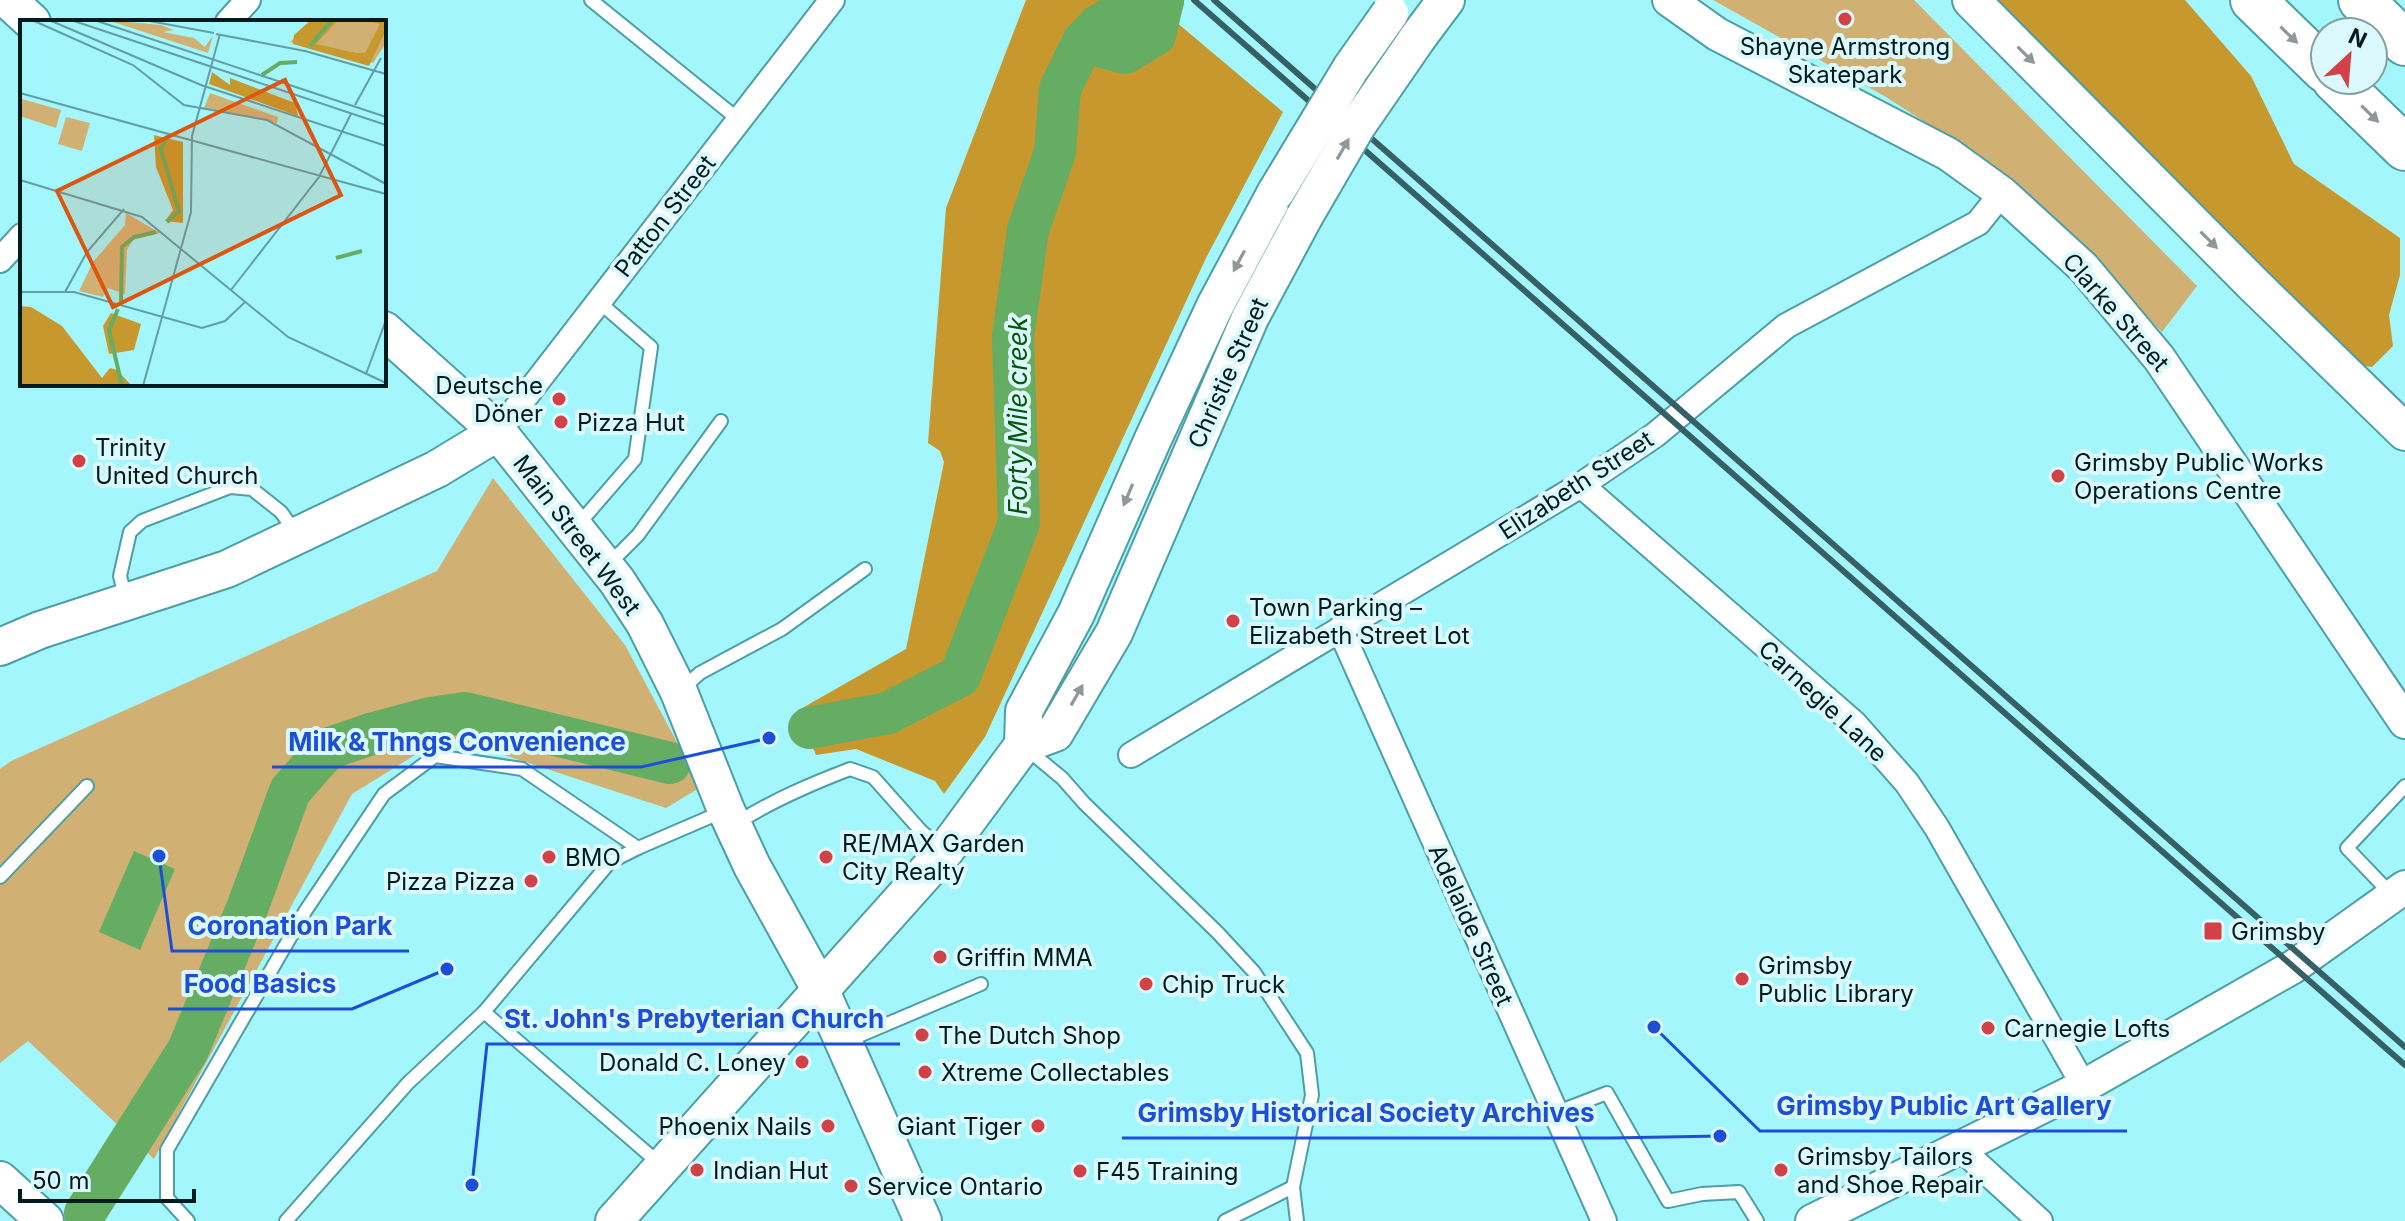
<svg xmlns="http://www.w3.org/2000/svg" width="2405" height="1221" font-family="Inter,sans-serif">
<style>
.green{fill:#d1b173}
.forest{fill:#c7982d}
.water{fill:#65ad62}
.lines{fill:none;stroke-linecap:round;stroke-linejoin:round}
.river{stroke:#65ad62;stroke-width:42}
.service-casing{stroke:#4d9ea5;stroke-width:16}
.minor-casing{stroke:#4d9ea5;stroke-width:28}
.tertiary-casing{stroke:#4d9ea5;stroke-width:36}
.secondary-casing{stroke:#4d9ea5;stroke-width:40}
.motorway-casing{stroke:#4d9ea5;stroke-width:48}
.service{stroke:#fff;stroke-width:12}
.minor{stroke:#fff;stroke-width:24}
.tertiary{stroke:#fff;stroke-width:32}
.secondary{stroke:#fff;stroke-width:36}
.motorway{stroke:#fff;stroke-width:44}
.rail{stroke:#356065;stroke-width:6}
.secondary-bridge-casing{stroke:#4d9ea5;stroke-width:40;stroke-linecap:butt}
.secondary-bridge{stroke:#fff;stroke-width:36}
.oneway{fill:#8d989a}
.poi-dot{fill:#d14145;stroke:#dbf9fc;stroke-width:3}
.labels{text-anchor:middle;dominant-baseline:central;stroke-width:8;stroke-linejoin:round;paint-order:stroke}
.poi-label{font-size:24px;fill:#021b1e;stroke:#dbf9fc;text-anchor:start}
.street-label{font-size:24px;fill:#021b1e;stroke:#dbf9fc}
.water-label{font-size:26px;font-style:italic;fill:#05570a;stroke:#dbf9fc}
.inset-river{fill:none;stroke:#65ad62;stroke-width:4}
.inset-road{fill:none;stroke:#639ea4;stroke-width:2}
.view{fill:#dc560d;fill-opacity:0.15;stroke:#dc560d;stroke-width:4}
.inset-edge{fill:none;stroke:#021b1e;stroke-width:4}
.leader{fill:none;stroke:#1d4ed8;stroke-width:3}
.callout-dot{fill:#1d4ed8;stroke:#dbf9fc;stroke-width:3}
.callout-label{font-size:26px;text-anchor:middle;font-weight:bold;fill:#1d4ed8;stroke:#dbf9fc;stroke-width:8;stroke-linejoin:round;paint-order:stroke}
</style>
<rect width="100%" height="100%" fill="#a4f6fd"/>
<g class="green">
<polygon points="1713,0 1914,0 2197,286 2162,332 2010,177 1886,97"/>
<polygon points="493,478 625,645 701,787 666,808 446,736 352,794 154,1159 28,1041 0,1063 0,769 11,761 437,571"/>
</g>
<g class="forest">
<polygon points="1026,0 1150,0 1283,112 1206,258 985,737 944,794 935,781 856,749 816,755 797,711 906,649 944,462 940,451 928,443 946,208"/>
<polygon points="1991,0 2185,0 2251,76 2294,164 2400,238 2400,275 2389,315 2393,346 2372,367 2358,365"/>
</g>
<polygon class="water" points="134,851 175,869 140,950 99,932"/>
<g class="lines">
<g class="river">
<polyline points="1083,42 1099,25 1118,14 1134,15 1163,1"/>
<polyline points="809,728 888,713 960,676 1019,523 1013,337 1028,230 1055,152 1060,89 1083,42 1125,53 1155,35 1163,0"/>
<polyline points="85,1213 188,1050 248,906 290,791 327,749 374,733 430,718 465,713 670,763"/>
</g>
<g class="service-casing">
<g id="service">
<polyline points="591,0 739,120"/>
<polyline points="577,526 635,459 651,347 599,302"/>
<polyline points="608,565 638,535 721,421"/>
<polyline points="126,600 120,576 130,532 142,521 230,487 252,489 281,512 296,533"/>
<polyline points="681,690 700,673 782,629 865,569"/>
<polyline points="1028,750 1062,778 1084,803 1218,933 1254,972 1307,1053 1312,1095 1293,1187 1297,1221"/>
<path d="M737,823c36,-23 74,-39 113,-54l23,8 48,54 21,18"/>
<polyline points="0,877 87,786"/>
<polyline points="2391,894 2347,848 2405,786"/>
<polyline points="484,1012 661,1165"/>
<polyline points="847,1041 981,984"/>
<polyline points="1555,1113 1607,1093 1668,1201 1702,1194 1739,1192 1757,1221"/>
<polyline points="188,1221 167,1198 167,1150 306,910 384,794 435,756 522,769 638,848"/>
<polyline points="286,1221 408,1083 484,1012 610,862 638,848 724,811"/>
<polyline points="1225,1221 1293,1187"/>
</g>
</g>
<g class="minor-casing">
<g id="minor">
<polyline points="228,22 248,0"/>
<polyline points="0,260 22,236"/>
<polyline points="498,432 832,0"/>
<polyline points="1581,485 1854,723 1907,783 1937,828 2084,1086"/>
<polyline points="1340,629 1604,1221"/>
<polyline points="1131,755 1581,485 1655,435 1786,326 1978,223 2002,193"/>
<polyline points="1960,1148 2040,1221"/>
</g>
</g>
<g class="tertiary-casing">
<g id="tertiary">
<polyline points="1669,0 1717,34 1948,154 2002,193 2084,268 2159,358 2405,722"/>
<polyline points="1812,1221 2084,1086 2293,967 2405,887"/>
</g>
</g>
<g class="secondary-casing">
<g id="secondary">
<polyline points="8,0 32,22"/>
<polyline points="1971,0 2254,285 2405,432"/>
<polyline points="1419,36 1446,0"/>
<polyline points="384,330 498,432 617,581 645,624 679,692 726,810 752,866 820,989 923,1221"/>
<polyline points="0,647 40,630 227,569 437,469 498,432"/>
<polyline points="1023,745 1024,711 1076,614 1153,439 1215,306 1276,192"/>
<polyline points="0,1180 45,1221"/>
<polyline points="614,1221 945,851 1023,745 1055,733 1114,633 1250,318 1304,217"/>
</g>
</g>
<g class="motorway-casing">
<g id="motorway">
<polyline points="2253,0 2325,70"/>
<polyline points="2361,0 2405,43"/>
<polyline points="2335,80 2405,148"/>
</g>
</g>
<use href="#service" class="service"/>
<use href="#minor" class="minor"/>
<use href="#tertiary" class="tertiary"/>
<use href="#secondary" class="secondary"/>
<use href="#motorway" class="motorway"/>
<g class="rail">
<polyline points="1194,0 2405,1065"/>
<polyline points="1214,0 2405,1047"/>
</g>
<g class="secondary-bridge-casing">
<g id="secondary-bridge">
<polyline points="1276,192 1351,68 1390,13"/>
<polyline points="1304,217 1357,126 1419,36"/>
</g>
</g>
<use href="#secondary-bridge" class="secondary-bridge"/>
</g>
<defs><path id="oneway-solid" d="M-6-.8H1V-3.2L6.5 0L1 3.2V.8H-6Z" transform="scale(2)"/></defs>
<g class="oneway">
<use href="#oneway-solid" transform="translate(2289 35) rotate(44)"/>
<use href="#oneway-solid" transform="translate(2026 55) rotate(45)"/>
<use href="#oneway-solid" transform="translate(2370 114) rotate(44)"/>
<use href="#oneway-solid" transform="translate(1343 149) rotate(-60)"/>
<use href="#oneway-solid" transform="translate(2209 240) rotate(45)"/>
<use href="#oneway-solid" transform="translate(1239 261) rotate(118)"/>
<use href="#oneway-solid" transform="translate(1128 495) rotate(113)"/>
<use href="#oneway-solid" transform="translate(1077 695) rotate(-60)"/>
</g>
<g class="poi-dot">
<circle cx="1845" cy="19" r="8"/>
<circle cx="559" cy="399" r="8"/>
<circle cx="561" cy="422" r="8"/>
<circle cx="79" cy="461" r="8"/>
<circle cx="2058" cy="476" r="8"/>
<circle cx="1233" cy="621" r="8"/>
<circle cx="549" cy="857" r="8"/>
<circle cx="826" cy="857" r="8"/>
<circle cx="531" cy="881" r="8"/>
<rect x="2203" y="921" width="20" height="20" rx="4"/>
<circle cx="940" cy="957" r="8"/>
<circle cx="1742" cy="979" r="8"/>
<circle cx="1146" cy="984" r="8"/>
<circle cx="1988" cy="1028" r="8"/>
<circle cx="922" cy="1035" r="8"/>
<circle cx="802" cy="1062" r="8"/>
<circle cx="925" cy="1072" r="8"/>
<circle cx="828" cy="1126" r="8"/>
<circle cx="1038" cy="1126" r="8"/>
<circle cx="697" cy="1170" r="8"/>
<circle cx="1781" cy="1170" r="8"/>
<circle cx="1080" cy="1171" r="8"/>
<circle cx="851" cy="1186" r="8"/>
</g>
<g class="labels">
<g class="poi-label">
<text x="1845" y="46" text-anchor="middle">Shayne Armstrong<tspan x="1845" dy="28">Skatepark</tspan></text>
<text x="543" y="385" text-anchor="end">Deutsche<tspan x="543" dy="28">Döner</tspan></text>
<text x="577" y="422">Pizza Hut</text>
<text x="95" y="447">Trinity<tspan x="95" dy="28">United Church</tspan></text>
<text x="2074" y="462">Grimsby Public Works<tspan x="2074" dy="28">Operations Centre</tspan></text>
<text x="1249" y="607">Town Parking –<tspan x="1249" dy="28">Elizabeth Street Lot</tspan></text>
<text x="842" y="843">RE/MAX Garden<tspan x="842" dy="28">City Realty</tspan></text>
<text x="565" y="857">BMO</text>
<text x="515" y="881" text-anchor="end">Pizza Pizza</text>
<text x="2231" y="931">Grimsby</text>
<text x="956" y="957">Griffin MMA</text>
<text x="1758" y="965">Grimsby<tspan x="1758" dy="28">Public Library</tspan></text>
<text x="1162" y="984">Chip Truck</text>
<text x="2004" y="1028">Carnegie Lofts</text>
<text x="938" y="1035">The Dutch Shop</text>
<text x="786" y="1062" text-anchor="end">Donald C. Loney</text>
<text x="941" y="1072">Xtreme Collectables</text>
<text x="812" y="1126" text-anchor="end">Phoenix Nails</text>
<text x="1022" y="1126" text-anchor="end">Giant Tiger</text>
<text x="1797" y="1156">Grimsby Tailors<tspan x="1797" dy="28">and Shoe Repair</tspan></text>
<text x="713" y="1170">Indian Hut</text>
<text x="1096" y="1171">F45 Training</text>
<text x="867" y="1186">Service Ontario</text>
</g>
<g class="street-label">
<text transform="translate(665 216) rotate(-52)">Patton Street</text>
<text transform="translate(2116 312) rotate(49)">Clarke Street</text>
<text transform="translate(1228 373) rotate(-66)">Christie Street</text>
<text transform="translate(1576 485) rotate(-33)">Elizabeth Street</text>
<text transform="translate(577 535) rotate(53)">Main Street West</text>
<text transform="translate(1823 701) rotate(43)">Carnegie Lane</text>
<text transform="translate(1471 925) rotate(66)">Adelaide Street</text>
</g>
<g class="water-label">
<text transform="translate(1017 416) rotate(-90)">Forty Mile creek</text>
</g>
</g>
<g transform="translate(20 20)">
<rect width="366" height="366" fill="#a4f6fd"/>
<path d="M87,0l54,5 13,5 -11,2 31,6 11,9 8,-12 -5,18zM294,0h72v23l-13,20 -83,-21zM190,73l68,24 -1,6 -73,-15zM2,79l39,11 -5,18 -36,-12zM46,97l24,6 -8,28 -24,-7zM106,193l34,20 -27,7 -6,10 -2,44 -17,-6 -5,9 -24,-6 14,-29 32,-37z" fill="#d1b173"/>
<path d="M291,0h27l-22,24 40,9h9l15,-29 -18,-4h23l1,10 -17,36 -76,-22 1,-9zM192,52l18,13v-7l65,25 3,13 -89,-32zM134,115l29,7v81l-18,-2 8,-11 -17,-43zM0,286l11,1 31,19 40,52 8,-10 7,2 15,16h-112zM91,293l30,11 -7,26 -25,4 -6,-28z" fill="#c7982d"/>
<path class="inset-river" d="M290,26l22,-26M242,55l18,-12 17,-1M147,116l-6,14 18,61 -12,11M316,238l26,-7M101,282l1,-55 12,-10 22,-5M98,289l-9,21 13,56"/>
<path class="inset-road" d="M12,0l101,45 51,40 83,15 119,64M29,0l152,65M51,0l315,105M74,0l292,97M124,0l70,13M196,14l89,17 81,23M181,65l185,61M0,73l366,101M335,85l26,-47M0,160l122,37 146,120 98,46M211,270l88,-113 32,-63M0,272h54l128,36 23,-7 20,-19M45,272l22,-40 37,-43M346,354l20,-54M123,366l48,-174 1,-76 28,-102"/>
<path class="view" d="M265,60l56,115 -228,112 -56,-116z"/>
<rect width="366" height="366" class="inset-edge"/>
</g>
<path class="leader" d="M769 738L641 767H272M159 856L172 951H409M447 969L352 1009H168M472 1185L487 1044H900M1654 1027L1760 1131H2127M1720 1136L1611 1138H1122"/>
<g class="callout-dot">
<circle cx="769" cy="738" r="8"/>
<circle cx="159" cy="856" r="8"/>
<circle cx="447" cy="969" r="8"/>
<circle cx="472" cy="1185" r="8"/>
<circle cx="1654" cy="1027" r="8"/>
<circle cx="1720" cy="1136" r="8"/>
</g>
<g class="callout-label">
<text x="457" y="751">Milk &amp; Thngs Convenience</text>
<text x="290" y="935">Coronation Park</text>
<text x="260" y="993">Food Basics</text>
<text x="694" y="1028">St. John's Prebyterian Church</text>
<text x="1944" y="1115">Grimsby Public Art Gallery</text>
<text x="1366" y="1122">Grimsby Historical Society Archives</text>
</g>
<g transform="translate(2349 56) rotate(26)"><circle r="38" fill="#dbf9fc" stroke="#84a0a3" stroke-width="2"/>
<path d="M0-6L14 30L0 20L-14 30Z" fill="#d14145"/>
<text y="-12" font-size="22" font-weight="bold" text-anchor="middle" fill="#021b1e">N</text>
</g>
<path d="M20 1189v12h174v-12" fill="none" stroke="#021b1e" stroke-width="4"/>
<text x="32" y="1189" font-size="24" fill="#021b1e" stroke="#dbf9fc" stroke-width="6" paint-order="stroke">50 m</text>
</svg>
